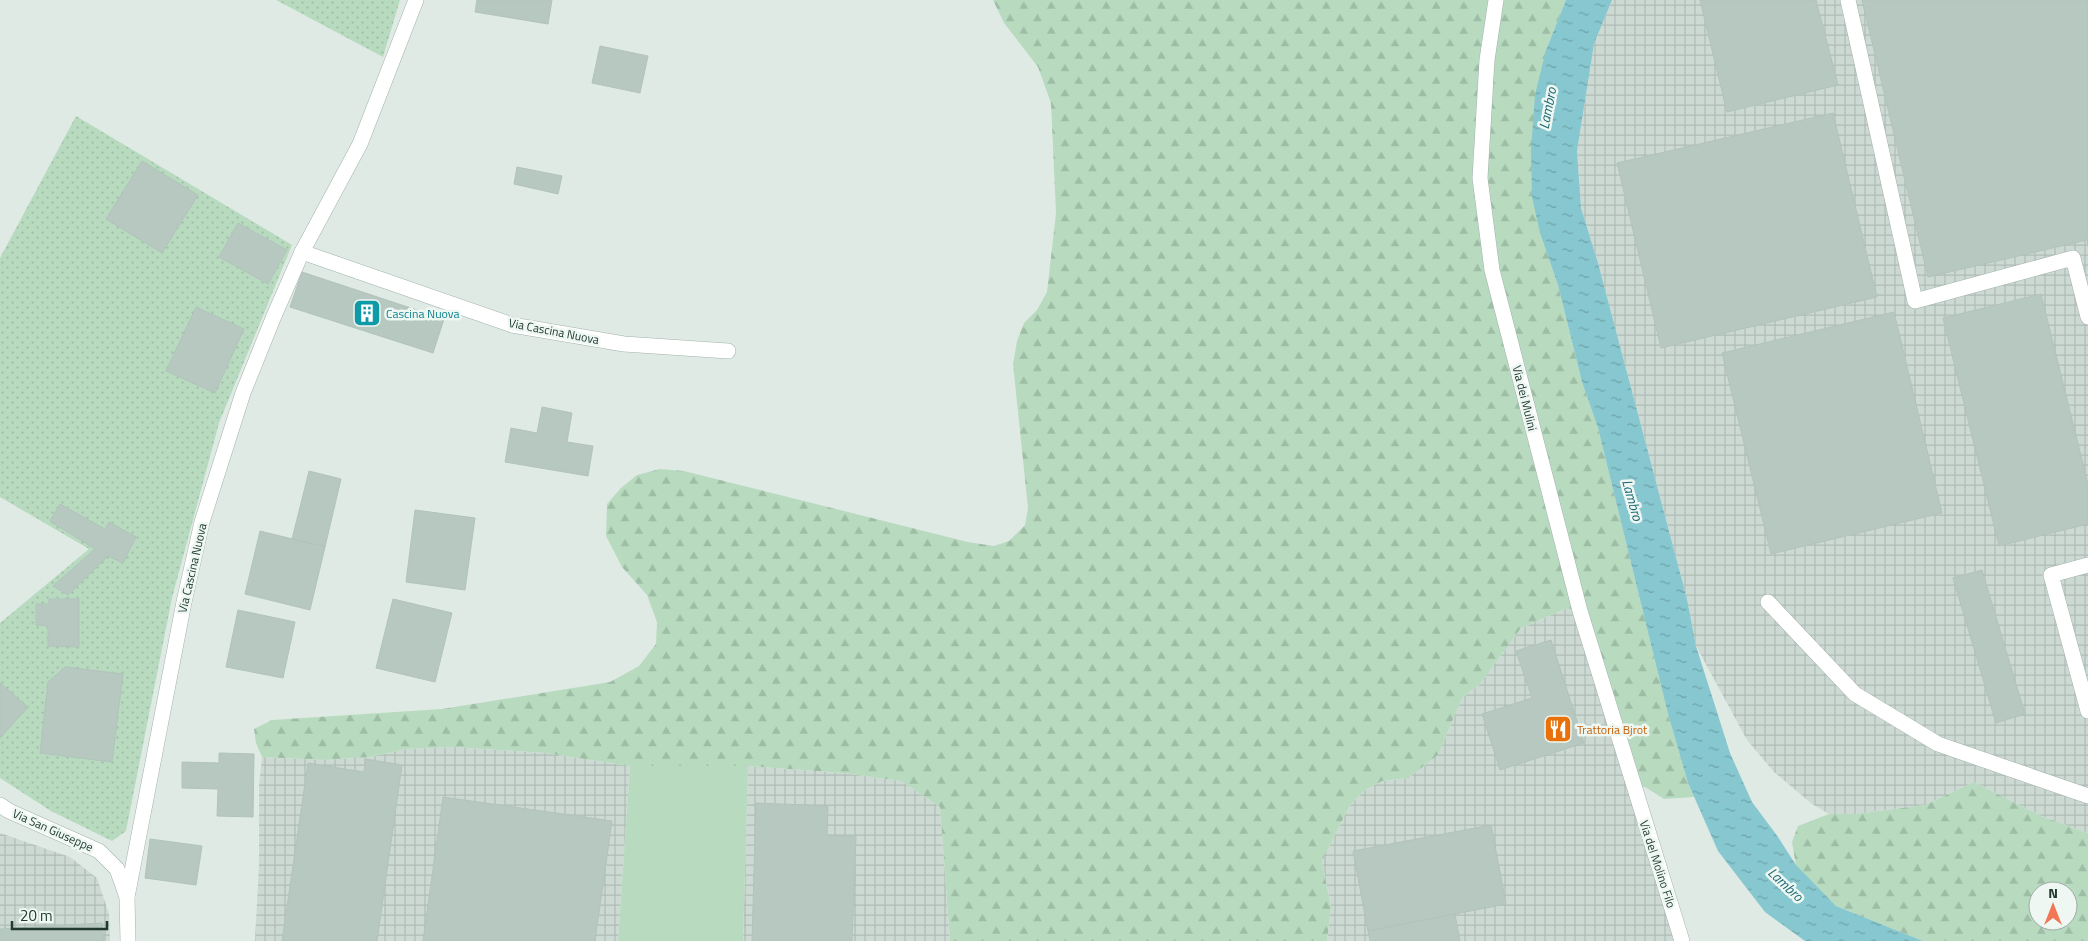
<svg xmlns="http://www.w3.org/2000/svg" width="2088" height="941" font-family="'Titillium Web',sans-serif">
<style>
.industrial{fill:url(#industrial-grid)}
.grass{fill:#b8dbc0}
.forest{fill:url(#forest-firs);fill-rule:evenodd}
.garden{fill:url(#garden-dots)}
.water{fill:url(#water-ripples)}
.building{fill:#b7c8c0;stroke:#b1c3bb}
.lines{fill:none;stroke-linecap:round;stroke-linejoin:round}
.minor-casing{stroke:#a2b2ac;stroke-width:16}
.minor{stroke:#fff;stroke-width:15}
.labels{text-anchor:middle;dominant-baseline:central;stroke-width:5;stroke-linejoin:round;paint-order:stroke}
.culture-label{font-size:12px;fill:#0d838f;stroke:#eff7f3;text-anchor:start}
.street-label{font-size:12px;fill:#203a32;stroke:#eff7f3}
.food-label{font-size:12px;fill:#c56008;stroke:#eff7f3;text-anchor:start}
.water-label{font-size:14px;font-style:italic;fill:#1b6975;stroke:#eff7f3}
</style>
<defs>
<pattern id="industrial-grid" width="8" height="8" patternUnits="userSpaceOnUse" patternTransform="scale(1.25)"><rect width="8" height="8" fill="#cddad4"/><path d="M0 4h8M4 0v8" fill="none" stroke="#b0bcb6"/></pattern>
<pattern id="forest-firs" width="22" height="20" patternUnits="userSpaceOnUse" patternTransform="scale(1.25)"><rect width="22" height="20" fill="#b8dbc0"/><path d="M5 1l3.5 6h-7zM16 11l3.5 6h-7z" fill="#9ebda5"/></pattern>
<pattern id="garden-dots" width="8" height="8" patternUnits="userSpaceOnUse" patternTransform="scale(1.25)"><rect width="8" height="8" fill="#b8dbc0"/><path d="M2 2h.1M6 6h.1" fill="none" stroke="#9ebda5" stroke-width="1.8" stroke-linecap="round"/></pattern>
<pattern id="water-ripples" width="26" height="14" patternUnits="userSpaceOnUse" patternTransform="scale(1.25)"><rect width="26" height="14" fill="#87c7cf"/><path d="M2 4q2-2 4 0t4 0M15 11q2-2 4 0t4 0" fill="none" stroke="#6ea3a9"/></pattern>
</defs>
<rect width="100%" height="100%" fill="#dfeae5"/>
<g class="industrial">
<polygon points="1612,0 2088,0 2088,833 2041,816 1974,782 1925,805 1855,814 1829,814 1812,804 1774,772 1747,740 1696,646 1687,599 1598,263 1581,208 1577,151 1594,44"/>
<polygon points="1565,609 1580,611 1682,941 1327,941 1331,907 1322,861 1350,805 1365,790 1382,781 1408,778 1438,755 1462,698 1480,684 1521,628"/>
<polygon points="453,747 545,753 630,766 618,941 255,941 259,863 259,786 262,757 324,760 369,757 406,749"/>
<polygon points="748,766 843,773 901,781 940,807 950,941 743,941"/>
<polygon points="0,833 70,857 97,878 109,914 110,941 0,941"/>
</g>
<polygon class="grass" points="630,766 748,766 743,941 618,941"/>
<g class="forest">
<polygon points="993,0 1566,0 1546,50 1540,233 1558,285 1582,382 1598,428 1668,714 1688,783 1694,797 1664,799 1645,787 1634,787 1580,611 1565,609 1521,628 1480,684 1462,698 1438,755 1408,778 1382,781 1365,790 1350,805 1322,861 1331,907 1327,941 950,941 940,807 901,781 843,773 748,766 630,766 545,753 453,747 406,749 369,757 324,760 262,757 256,743 254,729 272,720 442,709 610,682 639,666 656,644 657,622 647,595 622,567 606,536 607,504 621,488 637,475 660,469 684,471 968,542 994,546 1009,541 1025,525 1028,508 1013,364 1017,341 1024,323 1037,310 1047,292 1056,213 1051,103 1038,67 1004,23"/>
<path d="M1974,782l67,34 47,17v108h-165l-87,-35 -40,-40 -4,-24 6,-16 31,-12h26l70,-9zM2038,891h30v30h-30z"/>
</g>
<g class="garden">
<polygon points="276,0 400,0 383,57"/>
<polygon points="76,116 292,245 219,423 172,598 126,831 112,841 51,811 0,778 0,623 89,549 0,497 0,258"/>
</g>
<polygon class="water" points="1566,0 1612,0 1594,44 1577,151 1581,208 1598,263 1687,599 1696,646 1730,753 1752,802 1778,837 1796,865 1836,906 1923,941 1805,941 1765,912 1718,851 1688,783 1668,714 1598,428 1582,382 1558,285 1540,233 1532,197 1531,150 1535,95 1546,50"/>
<g class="building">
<polygon points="477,0 552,0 548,24 475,12"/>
<polygon points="1700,0 1816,0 1838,85 1727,112"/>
<polygon points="1862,0 2088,0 2088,245 2087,240 1928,277"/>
<polygon points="600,46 648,56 640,93 592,83"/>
<polygon points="1833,113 1877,297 1661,348 1617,163"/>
<polygon points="142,161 198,195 162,253 106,219"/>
<polygon points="517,167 562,176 558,194 514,184"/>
<polygon points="238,223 287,250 268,284 219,257"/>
<polygon points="302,272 444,319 433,353 290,307"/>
<polygon points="2041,294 2088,484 2088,524 1999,546 1943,318"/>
<polygon points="196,307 244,329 215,393 166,371"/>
<polygon points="1894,312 1942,513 1771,554 1722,353"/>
<polygon points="542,407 572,413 567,442 593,446 588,476 505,462 511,428 537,433"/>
<polygon points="309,471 341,479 325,547 292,539"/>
<polygon points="60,504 105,529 109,522 136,537 123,563 108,556 68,595 53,586 95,549 50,521"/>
<polygon points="415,510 475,518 465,590 406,582"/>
<polygon points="260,531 325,547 310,610 245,594"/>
<polygon points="1982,570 2025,714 1996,723 1953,578"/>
<polygon points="49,599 79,599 79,647 48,646 48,626 36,625 36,604 49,604"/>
<polygon points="393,599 452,613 435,682 376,668"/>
<polygon points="238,610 295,622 283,678 226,667"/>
<polygon points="1551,640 1584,743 1500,770 1482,714 1532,698 1516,651"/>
<polygon points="65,667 123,674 112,762 40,753 48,682"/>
<polygon points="0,683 28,707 0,738"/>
<polygon points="219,753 254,754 253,817 217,816 218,789 182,788 182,762 219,763"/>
<polygon points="366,759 402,765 377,941 282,941 308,763 364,772"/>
<polygon points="443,797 612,821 595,941 423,941"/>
<polygon points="756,803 828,806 827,835 856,836 852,941 752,941"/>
<polygon points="1491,825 1506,904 1368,931 1353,851"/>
<polygon points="150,839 202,846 196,885 145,878"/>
<polygon points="1455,914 1460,941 1370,941 1368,931"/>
<polygon points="102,923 104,941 0,941 0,929"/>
</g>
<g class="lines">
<g class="minor-casing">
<g id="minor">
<polyline points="416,0 360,144 302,252 512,325 624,344 728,351"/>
<polyline points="1496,0 1487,60 1480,178 1492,270 1580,611 1682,941"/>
<polyline points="1848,0 1915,301 2073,258 2088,317"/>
<polyline points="2088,565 2051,575 2088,711"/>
<polyline points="1768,602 1855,694 1938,744 2088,796"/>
<polyline points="0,805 9,811 99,851 117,869 127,897 128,941"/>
<polyline points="127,897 184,602 202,522 243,393 274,316 302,252"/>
</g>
</g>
<use href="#minor" class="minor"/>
</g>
<defs>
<g id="building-square" transform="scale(1.4375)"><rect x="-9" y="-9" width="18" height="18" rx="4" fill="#0f9aa8" stroke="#eff7f3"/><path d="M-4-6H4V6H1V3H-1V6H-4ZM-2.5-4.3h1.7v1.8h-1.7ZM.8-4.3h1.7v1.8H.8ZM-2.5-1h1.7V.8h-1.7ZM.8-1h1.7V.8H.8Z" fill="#fff"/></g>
<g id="restaurant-square" transform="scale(1.4375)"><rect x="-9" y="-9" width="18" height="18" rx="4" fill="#e8710a" stroke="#eff7f3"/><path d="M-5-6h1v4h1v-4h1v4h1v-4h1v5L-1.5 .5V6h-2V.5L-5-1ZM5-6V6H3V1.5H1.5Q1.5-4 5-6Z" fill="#fff"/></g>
</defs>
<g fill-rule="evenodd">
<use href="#building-square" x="367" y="313"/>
<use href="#restaurant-square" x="1558" y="729"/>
</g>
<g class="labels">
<g class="culture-label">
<text x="386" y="313">Cascina Nuova</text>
</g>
<g class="street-label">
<text transform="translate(554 331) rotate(11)">Via Cascina Nuova</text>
<text transform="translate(1525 398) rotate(76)">Via dei Mulini</text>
<text transform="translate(192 568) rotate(-77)">Via Cascina Nuova</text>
<text transform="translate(53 830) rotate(24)">Via San Giuseppe</text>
<text transform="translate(1658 864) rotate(72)">Via del Molino Filo</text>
</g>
<g class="food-label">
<text x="1577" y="729">Trattoria Bjrot</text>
</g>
<g class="water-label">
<text transform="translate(1547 108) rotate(-79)">Lambro</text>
<text transform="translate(1633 500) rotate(74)">Lambro</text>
<text transform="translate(1786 884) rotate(43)">Lambro</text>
</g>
</g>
<g transform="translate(2053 906)"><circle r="24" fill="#eff7f3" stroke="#9caba6"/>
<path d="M0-4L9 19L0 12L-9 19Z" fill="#f17756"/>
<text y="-8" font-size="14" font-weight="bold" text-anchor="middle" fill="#203a32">N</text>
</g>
<path d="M12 921v8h95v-8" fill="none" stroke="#203a32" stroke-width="2.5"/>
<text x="20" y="921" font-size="15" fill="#203a32" stroke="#eff7f3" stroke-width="4" paint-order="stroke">20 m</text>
</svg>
